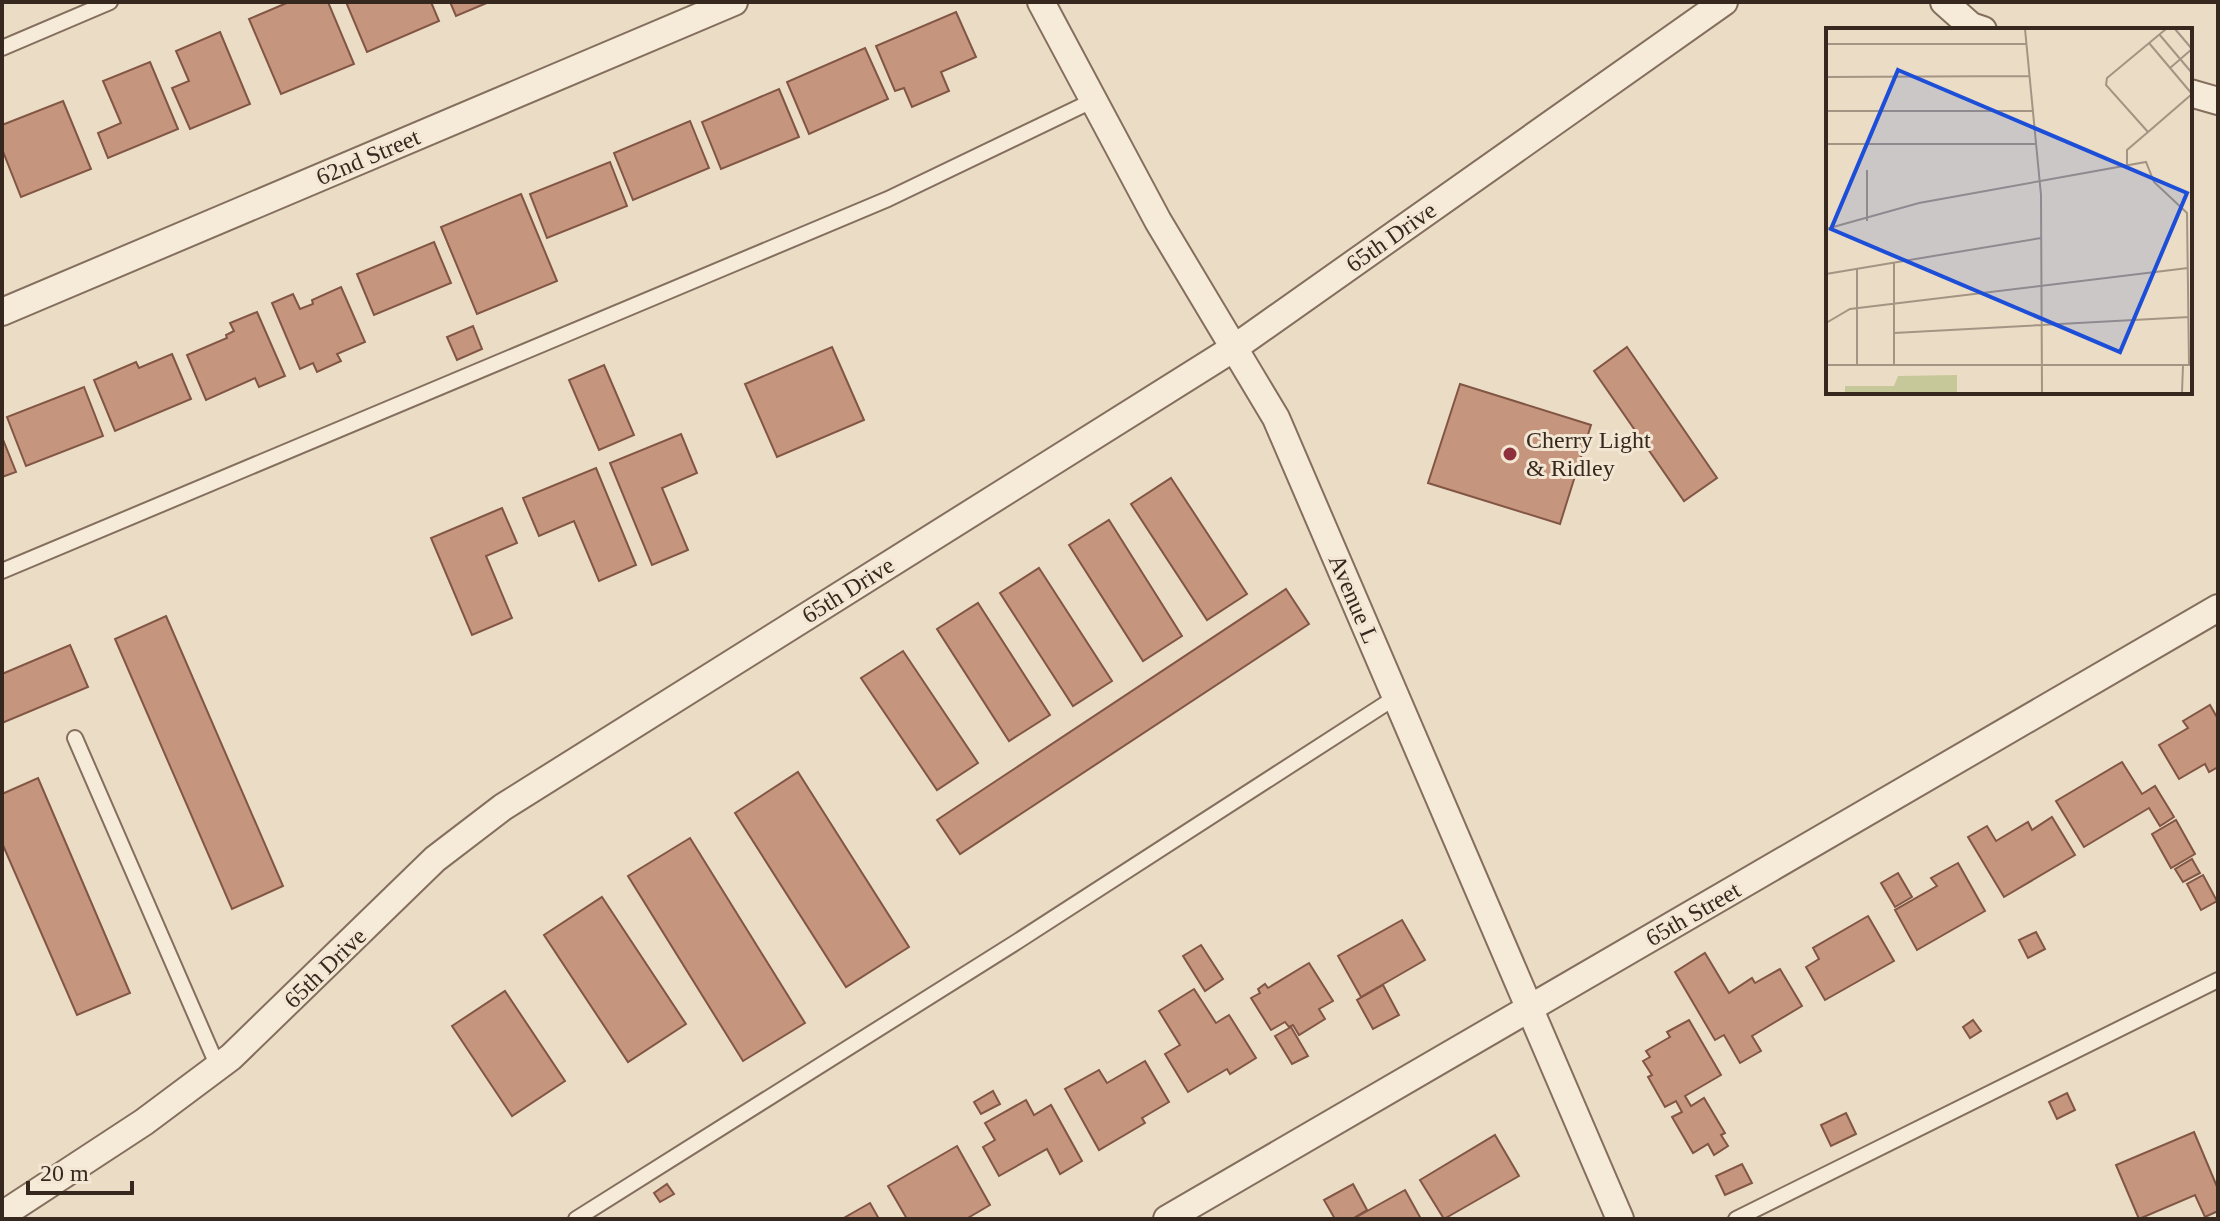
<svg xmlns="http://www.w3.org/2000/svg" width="2220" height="1221" font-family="'Times New Roman',serif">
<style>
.building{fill:#c6957e;stroke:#825644;stroke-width:2}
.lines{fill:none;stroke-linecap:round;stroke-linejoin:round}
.service-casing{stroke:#846e5d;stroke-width:18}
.minor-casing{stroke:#846e5d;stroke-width:30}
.service{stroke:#f6ead8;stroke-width:14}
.minor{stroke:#f6ead8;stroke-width:26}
.poi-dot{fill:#8f313c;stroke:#f3e7d4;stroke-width:3}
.labels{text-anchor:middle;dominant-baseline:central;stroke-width:6;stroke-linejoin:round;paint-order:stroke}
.street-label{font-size:24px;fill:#36281f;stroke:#f3e7d4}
.poi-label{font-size:24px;fill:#36281f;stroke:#f3e7d4;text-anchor:start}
.inset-road{fill:none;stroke:#a39483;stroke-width:2}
.view{fill:#1d4ed8;fill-opacity:0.15;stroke:#1d4ed8;stroke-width:4}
.inset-edge{fill:none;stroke:#36281f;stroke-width:4}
</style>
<rect width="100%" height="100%" fill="#ebdcc5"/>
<g class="building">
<polygon points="289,2 328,2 354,64 281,94 249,19"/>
<polygon points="346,2 431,2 439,21 367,52"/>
<polygon points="450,2 489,2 456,16"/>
<polygon points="956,12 976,57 941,72 949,91 912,107 904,88 895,91 876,46"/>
<polygon points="220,32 250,104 190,129 172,88 189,81 176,51"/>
<polygon points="865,48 888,99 809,134 787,82"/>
<polygon points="150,62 178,129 108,158 98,133 121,123 103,81"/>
<polygon points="779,89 799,137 721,169 702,122"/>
<polygon points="63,101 91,169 21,197 2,149 2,125"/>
<polygon points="690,121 709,168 633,200 614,153"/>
<polygon points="610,162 627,206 547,238 530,194"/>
<polygon points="521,194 557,281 477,314 441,227"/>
<polygon points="434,242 451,283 374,315 357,274"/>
<polygon points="341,287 365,342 337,354 341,361 317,372 313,363 300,369 272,303 293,294 300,309 313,304 312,300"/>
<polygon points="257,312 285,376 259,387 255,378 206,400 187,355 227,338 226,335 234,331 230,323"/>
<polygon points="473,326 482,349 457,360 447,337"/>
<polygon points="832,347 864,420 777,457 745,384"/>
<polygon points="1627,347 1717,478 1684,501 1594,371"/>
<polygon points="172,354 191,399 115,431 94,380 136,362 139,368"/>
<polygon points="604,365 634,435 599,450 569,380"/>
<polygon points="1460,384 1591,425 1560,524 1428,483"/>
<polygon points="84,387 103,436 26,466 7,417"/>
<polygon points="681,434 697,473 662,488 688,550 652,565 610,463"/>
<polygon points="2,437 16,472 2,477"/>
<polygon points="596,468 636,565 599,581 574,521 539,536 523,498"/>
<polygon points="1171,478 1247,594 1207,620 1131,504"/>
<polygon points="502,508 517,543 486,556 512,618 472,635 431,538"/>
<polygon points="1109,520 1182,636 1143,661 1069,545"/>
<polygon points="1039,568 1112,681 1073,706 1000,593"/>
<polygon points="1286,589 1309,624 960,854 937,820"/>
<polygon points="978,603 1050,715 1009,741 937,629"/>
<polygon points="166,616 283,886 232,909 115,639"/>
<polygon points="70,645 88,687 2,723 2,674"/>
<polygon points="903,651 978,763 937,790 861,678"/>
<polygon points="2210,705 2218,719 2218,767 2209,772 2205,764 2179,779 2159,745 2188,728 2183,721"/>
<polygon points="2122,762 2142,794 2155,786 2174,817 2160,826 2149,808 2084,847 2056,801"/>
<polygon points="798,772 909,947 846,987 735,813"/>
<polygon points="38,778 130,993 77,1015 2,843 2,794"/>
<polygon points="2052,817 2075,855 2004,897 1968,837 1987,826 1996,841 2028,822 2032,830"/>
<polygon points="2176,820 2195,854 2171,868 2152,834"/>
<polygon points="690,838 805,1023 743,1061 628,876"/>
<polygon points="2192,859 2200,873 2183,882 2175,869"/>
<polygon points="1958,863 1985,911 1917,950 1895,910 1937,886 1931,878"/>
<polygon points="1898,873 1912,897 1895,907 1881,883"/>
<polygon points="2203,875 2217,901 2201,910 2187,884"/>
<polygon points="602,897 686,1024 628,1062 544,935"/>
<polygon points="1868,916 1894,961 1825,1000 1806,967 1819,959 1813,948"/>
<polygon points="1402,920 1425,960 1361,997 1338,956"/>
<polygon points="2036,932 2045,949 2028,958 2019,940"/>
<polygon points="1201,945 1223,979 1205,991 1183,956"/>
<polygon points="1705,953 1729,993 1752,978 1755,983 1780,969 1802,1006 1752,1036 1761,1051 1740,1063 1724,1035 1715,1040 1675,972"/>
<polygon points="1309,963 1333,1001 1319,1009 1325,1019 1299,1035 1293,1025 1289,1027 1285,1022 1271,1030 1251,998 1260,993 1258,989 1265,984 1268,988"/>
<polygon points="1383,985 1399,1015 1373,1029 1357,1000"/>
<polygon points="1194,989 1216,1023 1229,1015 1256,1058 1230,1074 1227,1069 1188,1092 1165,1054 1180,1045 1159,1011"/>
<polygon points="505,991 565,1081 512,1116 452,1026"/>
<polygon points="1689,1020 1721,1075 1685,1096 1691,1106 1704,1098 1725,1133 1721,1135 1728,1146 1714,1155 1708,1144 1693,1153 1672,1117 1682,1112 1676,1101 1665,1107 1648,1077 1652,1075 1643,1061 1650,1057 1646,1051 1670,1037 1667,1032"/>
<polygon points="1973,1020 1981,1031 1970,1038 1963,1027"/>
<polygon points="1291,1027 1308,1056 1292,1064 1275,1036"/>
<polygon points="1145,1061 1169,1102 1142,1118 1145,1123 1099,1150 1065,1089 1099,1070 1107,1083"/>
<polygon points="993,1091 1000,1104 981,1114 974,1102"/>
<polygon points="2067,1093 2075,1110 2057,1119 2049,1102"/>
<polygon points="1026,1100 1034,1115 1051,1105 1082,1161 1060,1174 1047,1149 999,1176 983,1147 995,1140 985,1123"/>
<polygon points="1846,1113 1856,1134 1831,1146 1821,1125"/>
<polygon points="2194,1132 2218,1189 2218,1211 2205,1217 2195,1195 2139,1219 2116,1165"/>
<polygon points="1495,1135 1519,1176 1444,1219 1420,1180"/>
<polygon points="957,1146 990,1205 966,1219 907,1219 888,1186"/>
<polygon points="1742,1164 1752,1183 1725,1195 1716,1176"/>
<polygon points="667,1184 674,1194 660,1202 654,1193"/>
<polygon points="1353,1184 1367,1210 1352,1219 1335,1219 1324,1200"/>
<polygon points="1405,1190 1421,1219 1353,1219"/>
<polygon points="870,1203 879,1219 842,1219"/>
</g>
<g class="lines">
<g class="service-casing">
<g id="service">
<polyline points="2,48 110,2"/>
<polyline points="2,571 888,199 1094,100"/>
<polyline points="75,738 218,1067"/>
<polyline points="576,1219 1018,941 1396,697"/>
<polyline points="1736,1219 2218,980"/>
</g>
</g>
<g class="minor-casing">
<g id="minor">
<polyline points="1041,2 1158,221 1276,418 1620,1219"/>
<polyline points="1944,2 1971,26 1983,30"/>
<polyline points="2190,93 2218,101"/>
<polyline points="2,312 734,2"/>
<polyline points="2,1215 144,1122 231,1057 435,859 503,807 1234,348 1724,2"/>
<polyline points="1167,1219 2218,608"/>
</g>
</g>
<use href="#service" class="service"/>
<use href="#minor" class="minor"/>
</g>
<circle class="poi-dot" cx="1510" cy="454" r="8"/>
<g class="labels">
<g class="street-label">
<text transform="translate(368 157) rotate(-23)">62nd Street</text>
<text transform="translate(1391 237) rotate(-35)">65th Drive</text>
<text transform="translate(848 590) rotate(-32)">65th Drive</text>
<text transform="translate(1354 599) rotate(67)">Avenue L</text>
<text transform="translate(1693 914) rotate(-30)">65th Street</text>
<text transform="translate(325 968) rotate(-44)">65th Drive</text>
</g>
<g class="poi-label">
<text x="1526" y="440">Cherry Light<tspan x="1526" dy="28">&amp; Ridley</tspan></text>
</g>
</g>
<g transform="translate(1826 28)">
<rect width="366" height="366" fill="#ebdcc5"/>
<path d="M131,347v18h-112v-7h49l4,-10z" fill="#c7c89a"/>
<path class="inset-road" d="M199,1l16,166 1,198M340,1l-59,49 -1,7 42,47 44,-38M349,1l17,20M333,6l33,39M323,15l43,51M0,16h200M344,40l22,-19M0,49l203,-1M0,83h206M0,116h209M301,137v-15l21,-18M41,142v51M0,201l93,-26 227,-41 8,20 33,31 2,152M68,235v102M31,240v97M0,246l215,-36M0,295l24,-14 338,-41M68,305l295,-16M0,337h365M356,365l1,-28"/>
<path class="view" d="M72,42l289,123 -67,159 -289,-123z"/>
<rect width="366" height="366" class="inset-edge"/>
</g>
<rect width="2220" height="1221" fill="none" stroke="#36281f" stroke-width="8"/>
<path d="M28 1181v12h104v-12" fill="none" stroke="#36281f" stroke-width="4"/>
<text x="40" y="1181" font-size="24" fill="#36281f" stroke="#f3e7d4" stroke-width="6" paint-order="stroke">20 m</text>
</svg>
